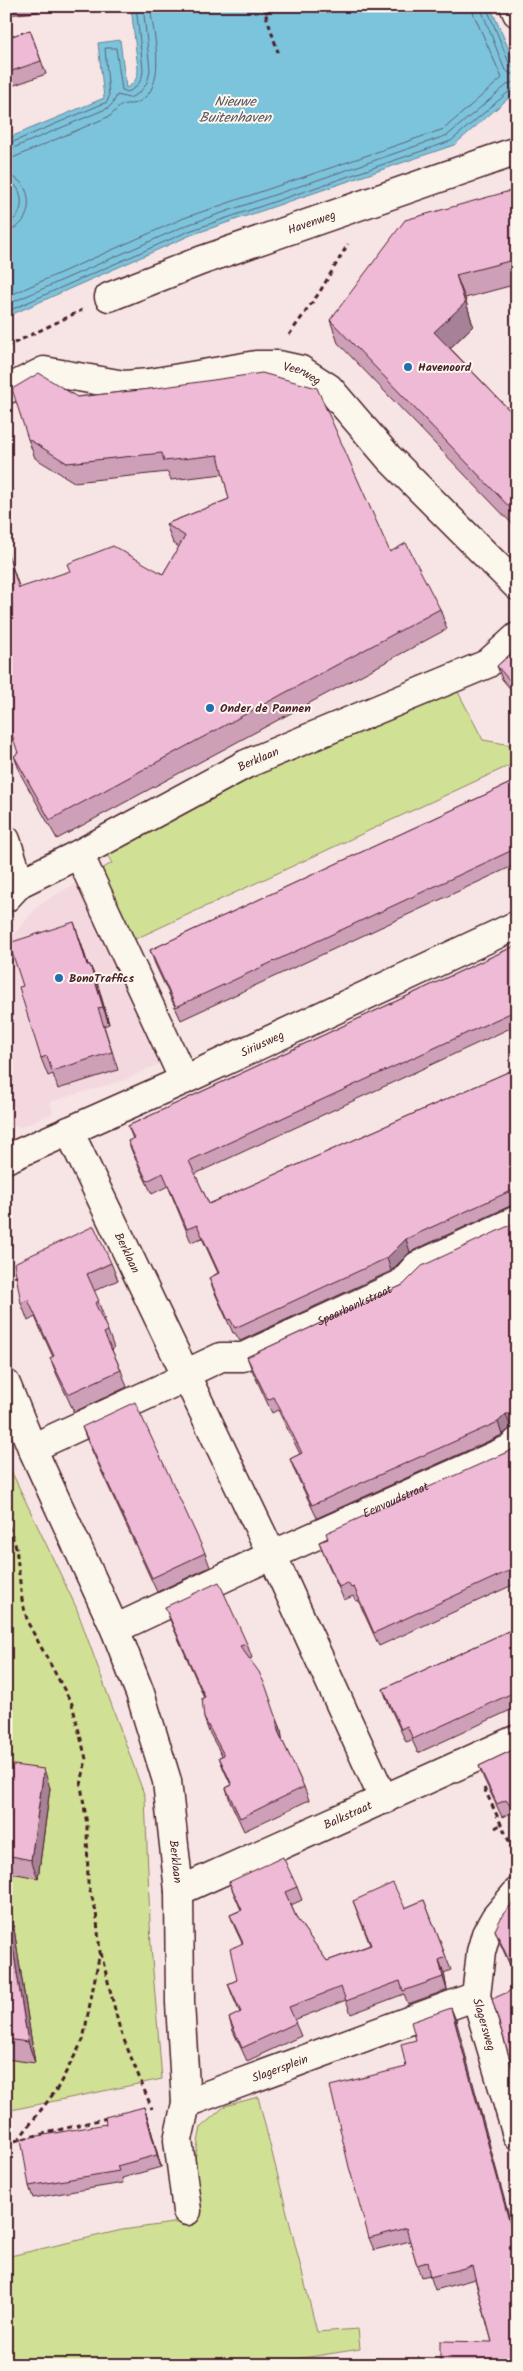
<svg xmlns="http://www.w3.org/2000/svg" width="523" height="2371" font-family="Kalam,sans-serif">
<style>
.built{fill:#f4d8e0}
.green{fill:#d0e195;stroke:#8d8060}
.water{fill:#7cc4dc;stroke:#688295}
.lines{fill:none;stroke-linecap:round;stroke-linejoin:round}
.shore{stroke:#5e6172;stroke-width:1}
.minor-casing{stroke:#4a1f2b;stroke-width:31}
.path{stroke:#4a1f2b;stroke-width:3;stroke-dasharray:5 4;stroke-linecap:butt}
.minor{stroke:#fbf7ec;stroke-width:28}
.wall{fill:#cda0b8;stroke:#4a1f2b}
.shaded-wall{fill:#a78296;stroke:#4a1f2b}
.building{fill:#eebad6;stroke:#4a1f2b}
.poi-dot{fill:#1f6fb2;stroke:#fbf7ec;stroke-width:2}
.labels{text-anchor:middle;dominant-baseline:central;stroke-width:4;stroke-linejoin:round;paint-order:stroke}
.street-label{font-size:12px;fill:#4a1f2b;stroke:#fbf7ec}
.poi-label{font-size:12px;font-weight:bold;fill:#4a1f2b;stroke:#fbf7ec;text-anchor:start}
.water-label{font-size:14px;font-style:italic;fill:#595160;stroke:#fbf7ec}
</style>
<rect width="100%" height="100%" fill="#f7e5e5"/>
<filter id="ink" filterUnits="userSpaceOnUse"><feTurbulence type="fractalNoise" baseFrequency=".02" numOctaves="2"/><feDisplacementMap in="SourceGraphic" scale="10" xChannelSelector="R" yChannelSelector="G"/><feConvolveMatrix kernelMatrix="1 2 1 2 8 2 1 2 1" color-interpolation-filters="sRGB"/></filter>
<g filter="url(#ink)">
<polygon class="built" points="100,870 184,1052 125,1080 50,1102 53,1113 21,1127 6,1125 6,997 11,969 8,958 10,947 15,933 38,906 53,896"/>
<g class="green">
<polygon points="457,690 483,740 517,746 517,762 133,940 100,870 112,863 106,853 258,771"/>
<polygon points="6,1460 76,1607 145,1797 151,1947 162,2079 6,2111"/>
<polygon points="258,2097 317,2332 358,2329 360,2349 258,2365 6,2365 6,2257 122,2230 195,2220 192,2174 201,2127 225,2106"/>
</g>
<path class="water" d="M131,6h359l27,62v23l-63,54 -263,90 -185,82v-102l3,-3 -3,-71 7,-5 91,-38 -6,-55 22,-3 6,48c8,-4 12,-10 12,-19z"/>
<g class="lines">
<g class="shore">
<polyline points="480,6 504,68 509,73 517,75"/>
<polyline points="486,6 510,65 517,68"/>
<path d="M6,145l101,-43 2,-5 -4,-49h11l6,42 6,2c10,-5 15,-12 15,-23l-7,-63"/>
<path d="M6,151l102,-43 5,-5 4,-8 12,3c13,-4 20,-15 21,-29l-7,-63"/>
<path d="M6,159l9,-2 95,-41c4,-3 8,-9 12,-11 7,-3 11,2 21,-6 24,-18 10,-67 7,-93"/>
<path d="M6,176c30,1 30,53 0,54"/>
<path d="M6,183l10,3c9,11 7,35 -10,36"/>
<polyline points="6,297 184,218 444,129 502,78 474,15 472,6"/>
<polyline points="6,305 187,225 448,135 508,84 517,81"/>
<polyline points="6,312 189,231 451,141 512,89 517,88"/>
</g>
<g class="minor-casing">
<g id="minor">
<polyline points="514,6 517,13"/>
<path id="s1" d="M109,297l91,-36 317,-110"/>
<path id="s2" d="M6,390l38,-19 80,14 26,-2 106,-18h22l23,5 28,18 60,70 128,128"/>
<polyline points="6,840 20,883"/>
<polyline points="79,854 184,1080"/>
<path id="s3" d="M6,898l14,-15 59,-29 167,-90 241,-100 30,-27"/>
<path id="s4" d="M69,1131l203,424 112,245"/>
<path id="s5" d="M6,1159l178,-79 333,-155"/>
<path id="s6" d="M6,1384l26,64 83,181 25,64 27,88 12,110 1,112 6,100 -8,37 9,71"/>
<path id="s7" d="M32,1448l139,-64 14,-10 36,-17h22l158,-73 16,-18 100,-46"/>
<path id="s8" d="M115,1629l157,-74 240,-107 5,-6"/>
<path id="s9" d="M179,1891l338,-152"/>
<path id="s10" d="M517,1892l-22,26 -9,16 -5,18 -5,44 41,139"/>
<path id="s11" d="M186,2103l290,-107"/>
</g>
</g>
<g class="path">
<polyline points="263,6 278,52"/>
<polyline points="265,12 280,6"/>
<polyline points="289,335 319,293 348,244"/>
<polyline points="6,347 82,310"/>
<polyline points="6,1281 20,1274"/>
<polyline points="6,1507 9,1478"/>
<polyline points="6,1518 16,1547 22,1600 28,1623 72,1704 86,1759 81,1785 87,1825 88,1884 96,1911 100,1952 83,2040 57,2089 18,2140"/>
<polyline points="484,1788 517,1858"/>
<polyline points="495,1828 502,1824"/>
<polyline points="101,1953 120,2030 152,2109"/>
<polyline points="6,2143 107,2118"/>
</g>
<use href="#minor" class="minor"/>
</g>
<g class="wall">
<polygon points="6,6 38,6 38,12 6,15"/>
<polygon points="30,30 46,74 6,88 6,38"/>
<polygon points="517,189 517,284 465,298 473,326 450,348 517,418 517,529 338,343 330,320"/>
<polygon points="150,389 390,552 440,609 447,629 57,839 21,775 14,756 18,753 20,588 163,574 179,547 173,543 166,524 229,499 223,474 171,480 168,472 74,482 35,458 28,439 77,397"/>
<polygon points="517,648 517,697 502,679 497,666"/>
<polygon points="517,780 517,864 181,1020 155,964 150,950"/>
<polygon points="80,940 88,965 90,965 97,982 109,1024 104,1026 118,1070 58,1089 53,1074 48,1076 41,1058 23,986"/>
<polygon points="517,945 517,1025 195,1174 209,1204 517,1068 517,1205 510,1206 410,1252 391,1271 240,1341 235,1333 233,1333 214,1291 209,1278 218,1273 202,1238 191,1242 168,1186 152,1194 133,1154 128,1141 133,1139 128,1126"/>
<polygon points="517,1222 517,1427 511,1428 502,1435 317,1518 295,1472 290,1459 300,1454 278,1410 272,1413 252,1370 247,1357 403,1285"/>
<polygon points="111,1263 118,1280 94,1291 105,1319 103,1320 108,1331 114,1348 112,1350 121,1370 127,1387 74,1412 57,1375 50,1358 53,1357 35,1317 28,1321 21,1303"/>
<polygon points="82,1427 205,1553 210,1567 157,1592 87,1440"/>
<polygon points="517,1446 517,1583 379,1646 358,1600 356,1601 353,1596 344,1600 324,1555 319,1542 514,1449"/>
<polygon points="165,1607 247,1644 252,1658 249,1659 281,1729 282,1740 304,1787 309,1800 244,1831 230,1801 226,1788 231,1785 224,1770 219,1757 222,1756 209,1732 204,1718 204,1697 170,1620"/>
<polygon points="517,1627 517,1707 418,1753 412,1740 406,1742 388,1703 383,1689"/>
<polygon points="517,1748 517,1822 511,1813 502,1817 484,1779 479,1766"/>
<polygon points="6,1764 50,1788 38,1878 6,1872"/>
<polygon points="6,1878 35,2063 6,2059"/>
<polygon points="229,1882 297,1887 302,1900 291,1905 297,1919 327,1961 370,1945 353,1901 405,1908 424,1900 451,1970 444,1973 447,1990 408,2004 404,1994 351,2014 346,2000 294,2020 301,2036 247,2061 233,2031 229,2018 240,2013 233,1997 228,1984 237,1980 242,1943 235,1928 230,1915 241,1910"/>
<polygon points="517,1898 517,1981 500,1943 495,1930"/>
<polygon points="456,2020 492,2342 475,2279 435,2290 430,2275 421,2277 417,2265 410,2241 374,2250 369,2238 406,2067 416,2040"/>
<polygon points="144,2107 148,2119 161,2167 122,2178 123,2183 33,2198 29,2186 106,2124"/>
</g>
<g class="shaded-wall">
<polygon points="456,275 465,298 473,326 443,355 434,332"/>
<polygon points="6,548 26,607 19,588"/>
<polygon points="74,922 80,940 94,983 87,965"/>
<polygon points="90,965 97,982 109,1024 103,1007"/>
<polygon points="406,1239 410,1252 391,1271 387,1258"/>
<polygon points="506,1414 511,1428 502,1435 498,1422"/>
<polygon points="276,1716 281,1729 283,1744 278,1731"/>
<polygon points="44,1769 50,1788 38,1878 31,1860"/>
<polygon points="6,1878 35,2063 28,2042 6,1905"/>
<polygon points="439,1960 444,1973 447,1990 443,1977"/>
<polygon points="451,2008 456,2020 517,2246 517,2250"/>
<polygon points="144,2107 148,2119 161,2167 157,2155"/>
</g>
<g class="building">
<polygon points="30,30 41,61 6,73 6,38"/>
<polygon points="517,189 517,259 456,275 465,303 434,332 517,418 517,515 330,320 405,220"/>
<polygon points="39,373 77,397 150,389 262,373 317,388 390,552 406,543 440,609 50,820 14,756 18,753 6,716 6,549 19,588 70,571 67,564 113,546 163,574 185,536 166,524 229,499 218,455 164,461 162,453 67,463 28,439 12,389"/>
<polygon points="517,648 517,689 497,666"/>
<polygon points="517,780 517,848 176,1007 150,950"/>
<polygon points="74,922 87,965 90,965 103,1007 98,1008 112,1052 52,1071 47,1056 41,1058 24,1004 19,987 23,986 9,943"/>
<polygon points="517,945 517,1010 189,1161 209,1204 517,1068 517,1193 513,1191 506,1193 406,1239 387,1258 235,1328 230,1319 228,1320 209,1278 219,1273 197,1225 187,1229 163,1173 147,1181 128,1141 134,1138 128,1126"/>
<polygon points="517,1222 517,1414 506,1414 498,1422 312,1505 290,1459 302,1453 274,1397 268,1400 247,1357 403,1285 422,1266"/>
<polygon points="94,1226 111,1263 87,1274 99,1301 95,1303 108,1331 104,1333 121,1370 68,1394 50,1358 54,1356 28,1300 21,1303 14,1263"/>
<polygon points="135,1402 205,1553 152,1578 82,1427"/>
<polygon points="517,1446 517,1567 374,1633 354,1587 351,1588 348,1583 339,1587 319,1542 328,1539 326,1533 514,1449"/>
<polygon points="219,1582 247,1644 240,1646 259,1672 266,1687 276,1716 278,1731 304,1787 240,1818 226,1788 232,1785 219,1757 224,1755 204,1718 202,1698 205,1697 165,1607"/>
<polygon points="517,1627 517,1691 413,1739 407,1726 401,1729 383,1689"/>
<polygon points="517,1748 517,1815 506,1800 497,1804 479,1766"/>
<polygon points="6,1764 44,1769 31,1860 6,1855"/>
<polygon points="283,1857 297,1887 285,1892 297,1919 327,1961 371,1945 353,1901 393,1883 405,1908 424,1900 446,1957 439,1960 443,1977 403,1991 400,1981 346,2001 341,1987 289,2007 296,2023 242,2048 229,2018 241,2012 228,1984 237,1980 230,1949 243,1943 230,1915 242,1910 229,1882"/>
<polygon points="517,1898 517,1978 495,1930 503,1914"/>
<polygon points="6,1905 28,2042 6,2039"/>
<polygon points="517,1988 517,2078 513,2069 492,1999"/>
<polygon points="451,2008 517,2250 517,2365 440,2365 440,2341 492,2342 472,2266 430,2277 427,2262 417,2265 406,2228 369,2238 349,2167 330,2086 406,2067 401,2044 416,2040 411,2022"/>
<polygon points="144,2107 157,2155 117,2166 119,2171 29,2186 21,2139 106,2124 105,2117"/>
</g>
</g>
<g class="poi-dot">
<circle cx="408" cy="367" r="5"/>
<circle cx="210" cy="708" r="5"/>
<circle cx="59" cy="978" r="5"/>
</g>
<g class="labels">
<g class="street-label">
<text stroke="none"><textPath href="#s1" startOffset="216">Havenweg</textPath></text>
<text stroke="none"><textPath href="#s2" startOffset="305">Veerweg</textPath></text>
<text stroke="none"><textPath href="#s3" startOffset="289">Berklaan</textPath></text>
<text stroke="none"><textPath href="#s5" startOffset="281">Siriusweg</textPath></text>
<text stroke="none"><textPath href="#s4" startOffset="135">Berklaan</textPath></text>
<text stroke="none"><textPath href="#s7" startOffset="355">Spaarbankstraat</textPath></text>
<text stroke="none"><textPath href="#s8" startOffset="309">Eenvoudstraat</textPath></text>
<text stroke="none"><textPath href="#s9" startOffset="185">Balkstraat</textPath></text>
<text stroke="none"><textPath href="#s6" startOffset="510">Berklaan</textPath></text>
<text stroke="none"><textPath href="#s10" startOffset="145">Slagersweg</textPath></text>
<text stroke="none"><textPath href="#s11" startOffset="100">Slagersplein</textPath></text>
</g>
<g class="poi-label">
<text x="418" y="367">Havenoord</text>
<text x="220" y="708">Onder de Pannen</text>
<text x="69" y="978">BonoTraffics</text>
</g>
<g class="water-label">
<text x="235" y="102">Nieuwe<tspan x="235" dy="16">Buitenhaven</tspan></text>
</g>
</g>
<rect width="523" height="2371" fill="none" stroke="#fbf7ec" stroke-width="25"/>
<rect x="12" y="12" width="498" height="2346" fill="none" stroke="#4a1f2b" stroke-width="2" filter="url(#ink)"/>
</svg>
